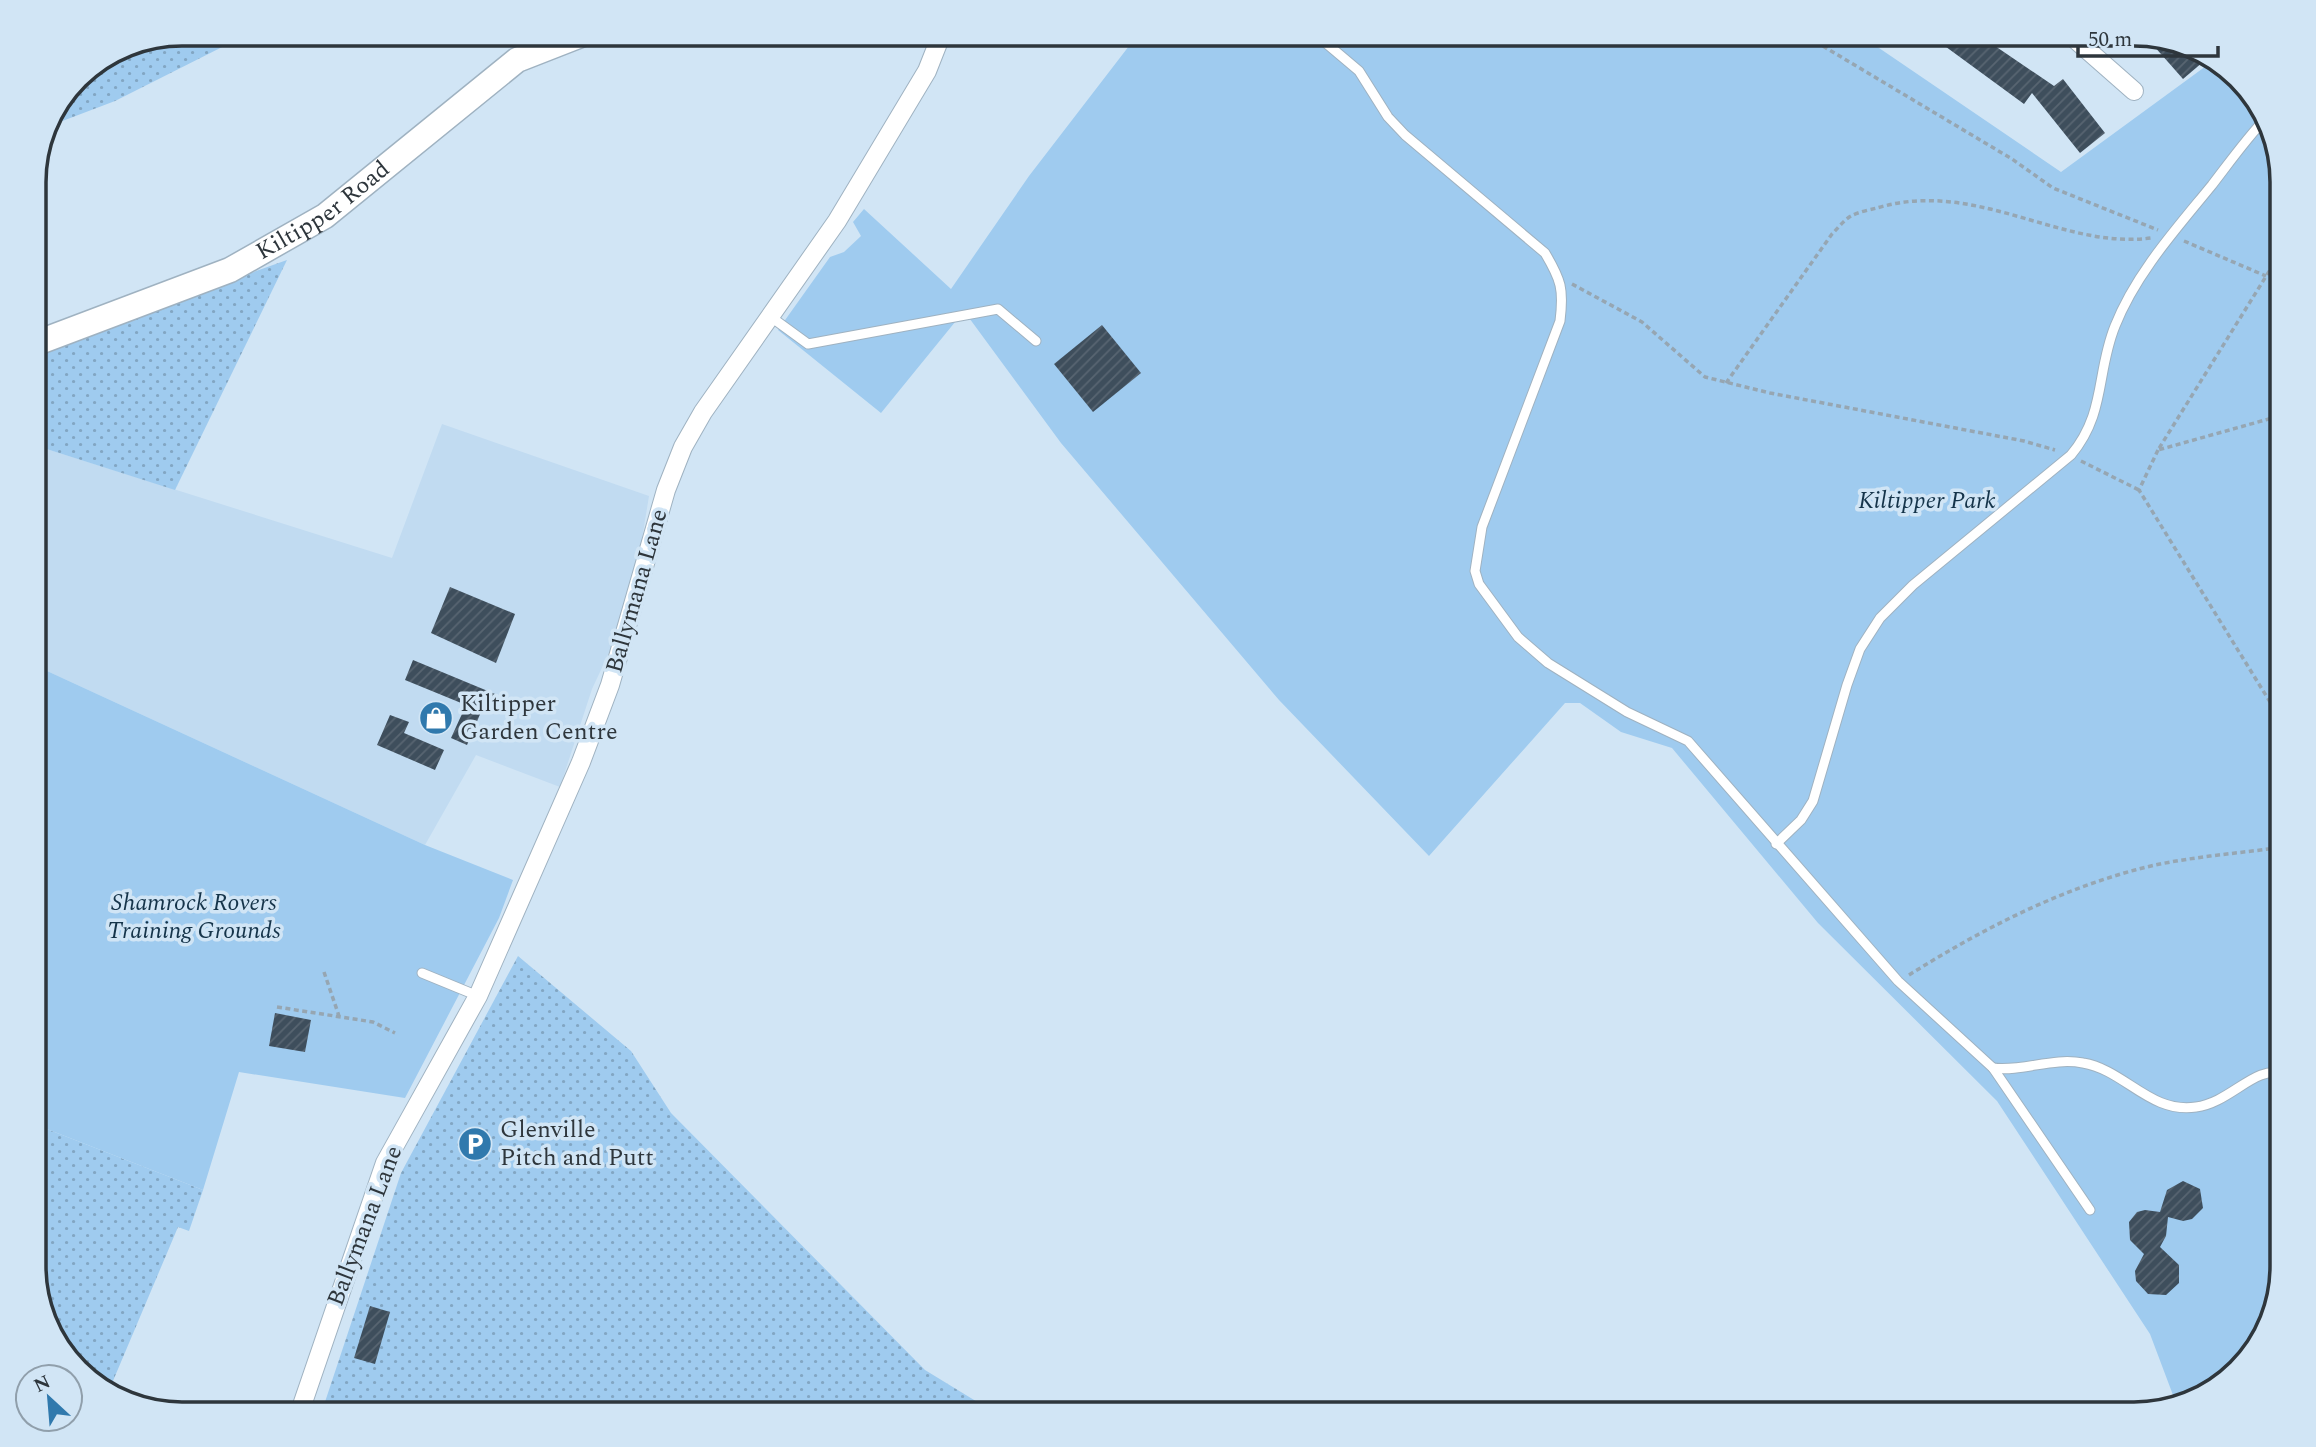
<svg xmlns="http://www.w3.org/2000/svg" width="2316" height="1447" font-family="Spectral,serif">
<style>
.built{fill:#c1dbf1}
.grass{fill:url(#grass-dots)}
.park{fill:#9fcbef}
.building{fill:url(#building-hatch)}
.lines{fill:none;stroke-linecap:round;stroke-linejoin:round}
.lane-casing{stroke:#9fb2c1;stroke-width:11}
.street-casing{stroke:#9fb2c1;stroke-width:20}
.secondary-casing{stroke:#9fb2c1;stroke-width:27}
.path{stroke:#96a6b2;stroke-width:3.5;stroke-dasharray:5 3.5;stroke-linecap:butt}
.lane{stroke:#fff;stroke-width:9}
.street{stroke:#fff;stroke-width:18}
.secondary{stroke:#fff;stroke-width:24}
.labels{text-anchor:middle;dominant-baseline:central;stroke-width:7;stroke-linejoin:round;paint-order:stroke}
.street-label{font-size:24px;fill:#2e363c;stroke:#d1e5f5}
.park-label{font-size:24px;font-style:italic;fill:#15344a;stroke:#d1e5f5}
.poi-label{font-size:24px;fill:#2e363c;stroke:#d1e5f5;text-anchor:start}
.rim{fill:none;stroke:#2e363c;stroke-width:3.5}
</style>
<defs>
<pattern id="grass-dots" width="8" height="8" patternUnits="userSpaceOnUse" patternTransform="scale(1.75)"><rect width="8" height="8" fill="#9fcbef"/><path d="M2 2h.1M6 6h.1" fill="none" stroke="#82a6c3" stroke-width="1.8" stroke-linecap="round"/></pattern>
<pattern id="building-hatch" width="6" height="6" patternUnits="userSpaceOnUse" patternTransform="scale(1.75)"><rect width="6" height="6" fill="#3e4e5c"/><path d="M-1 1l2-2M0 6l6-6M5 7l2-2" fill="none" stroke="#586571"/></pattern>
</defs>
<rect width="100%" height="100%" fill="#d1e5f5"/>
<polygon class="built" points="442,424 649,496 636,576 614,642 592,689 560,787 476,755 425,845 34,665 34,445 392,558"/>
<g class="grass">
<polygon points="181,33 250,33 115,101 44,128 77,76 125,44"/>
<polygon points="287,260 175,490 34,445 34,351"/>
<polygon points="518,956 631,1051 671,1113 925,1370 997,1414 321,1414 401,1173"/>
<polygon points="34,1124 203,1190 189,1231 178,1227 110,1388 126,1397 99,1389 53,1340 34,1275"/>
</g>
<g class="park">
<polygon points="1139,33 1857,33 2061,172 2217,58 2263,108 2283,181 2283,1266 2258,1348 2208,1394 2176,1403 2150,1334 1997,1101 1818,923 1672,748 1621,732 1580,703 1565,703 1429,856 1279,700 1061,443 964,311 881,413 778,330 830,257 844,252 861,236 853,222 864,209 951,289 1029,176"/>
<polygon points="34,665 425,845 513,880 499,918 405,1098 239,1072 203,1190 34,1124"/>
</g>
<g class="building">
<polygon points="1927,33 1976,33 2054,86 2063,79 2105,133 2080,153 2032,93 2024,104"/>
<polygon points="2146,37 2181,47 2210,56 2183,79"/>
<polygon points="1102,325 1141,373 1093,412 1054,364"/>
<polygon points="450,587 515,614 496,663 431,633"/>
<polygon points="413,660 495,694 486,714 481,712 467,745 451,738 466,705 405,680"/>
<polygon points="390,715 409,722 404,733 444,750 435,770 377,745"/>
<polygon points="275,1013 311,1020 305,1052 269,1046"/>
<polygon points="2183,1181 2200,1189 2203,1208 2192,1219 2183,1221 2168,1217 2166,1236 2160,1247 2179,1265 2179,1283 2166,1295 2148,1294 2136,1281 2135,1271 2144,1254 2130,1240 2129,1222 2137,1212 2145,1210 2160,1212 2167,1190"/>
<polygon points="370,1306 390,1312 375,1364 354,1358"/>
</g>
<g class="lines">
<g class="lane-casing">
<g id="lane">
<path d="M1314,33l45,38 29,46 17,18 140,118c16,27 19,36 15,68l-78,206 -7,44 4,13 39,53 30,26 79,49 61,29 210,240 95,87 97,142"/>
<polyline points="771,317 808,344 998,309 1036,341"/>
<path d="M1776,844l25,-24 12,-19 34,-116 13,-36 20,-31 33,-33 158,-130c35,-42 25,-82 44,-129 21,-53 62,-98 97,-141 17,-22 34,-46 54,-67"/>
<polyline points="422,973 478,996"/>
<path d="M1993,1068c30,4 59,-11 90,-5 42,7 67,51 113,44 34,-4 60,-43 87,-33"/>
</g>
</g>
<g class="street-casing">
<g id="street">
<polyline points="2068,33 2134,91"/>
<polyline points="299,1414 385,1163 478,996 581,762 610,685 666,490 683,447 703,412 837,221 927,71 942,33"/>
</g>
</g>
<g class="secondary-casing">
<g id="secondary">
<path id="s1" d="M34,344l196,-74 95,-54 192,-156 69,-27"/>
</g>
</g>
<g class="path">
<polyline points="1801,33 2012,159 2053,188 2158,230"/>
<polyline points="2184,241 2266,276"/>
<polyline points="2283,249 2158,450 2283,415"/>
<polyline points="1572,284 1642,322 1705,377 1770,393 2024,441 2055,450"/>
<path d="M1726,383l106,-149c6,-6 12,-14 19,-18 7,-4 18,-6 26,-8 99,-30 184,42 274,30"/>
<polyline points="2158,450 2139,490 2283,723"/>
<polyline points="2081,461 2139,490"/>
<polyline points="324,972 339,1016"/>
<path d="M1909,975c70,-44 145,-83 226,-105 47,-13 100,-16 148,-23"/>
<polyline points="277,1007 373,1022 395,1033"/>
<polyline points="2273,1061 2283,1041"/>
</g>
<use href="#lane" class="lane"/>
<use href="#street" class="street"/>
<use href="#secondary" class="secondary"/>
</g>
<defs>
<g id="shop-disc" transform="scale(1.75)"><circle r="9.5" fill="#3079ad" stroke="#d1e5f5"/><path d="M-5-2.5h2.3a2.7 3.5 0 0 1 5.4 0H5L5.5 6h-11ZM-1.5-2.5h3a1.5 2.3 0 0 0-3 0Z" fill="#fff"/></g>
<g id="parking-disc" transform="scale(1.75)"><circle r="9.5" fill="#3079ad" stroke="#d1e5f5"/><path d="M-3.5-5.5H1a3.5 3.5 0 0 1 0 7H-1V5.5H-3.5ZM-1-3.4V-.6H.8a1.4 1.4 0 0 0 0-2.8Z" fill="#fff"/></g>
</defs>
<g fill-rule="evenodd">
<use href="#shop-disc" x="436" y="718"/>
<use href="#parking-disc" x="475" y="1144"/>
</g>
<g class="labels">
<g class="street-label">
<text stroke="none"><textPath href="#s1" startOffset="320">Kiltipper Road</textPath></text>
<text transform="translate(637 591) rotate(-74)">Ballymana Lane</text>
<text transform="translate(365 1226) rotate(-69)">Ballymana Lane</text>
</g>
<g class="park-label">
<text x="1927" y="501">Kiltipper Park</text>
<text x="194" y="903">Shamrock Rovers<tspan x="194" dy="28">Training Grounds</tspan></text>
</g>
<g class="poi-label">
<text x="460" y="704">Kiltipper<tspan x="460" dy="28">Garden Centre</tspan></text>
<text x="500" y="1130">Glenville<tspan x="500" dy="28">Pitch and Putt</tspan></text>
</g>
</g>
<path d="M0 0H2316V1447H0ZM182 46H2134A136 136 0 0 1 2270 182V1266A136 136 0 0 1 2134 1402H182A136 136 0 0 1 46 1266V182A136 136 0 0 1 182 46Z" fill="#d1e5f5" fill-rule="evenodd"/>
<path class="rim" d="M182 46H2134A136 136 0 0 1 2270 182V1266A136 136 0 0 1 2134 1402H182A136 136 0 0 1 46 1266V182A136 136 0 0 1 182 46Z"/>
<g transform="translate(49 1398) rotate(334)"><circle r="33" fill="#d1e5f5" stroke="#909fab" stroke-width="2"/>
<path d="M0-5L12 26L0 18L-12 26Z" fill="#3079ad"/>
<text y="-10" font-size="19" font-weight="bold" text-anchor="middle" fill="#2e363c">N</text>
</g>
<path d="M2078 46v10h140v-10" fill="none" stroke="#2e363c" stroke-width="3.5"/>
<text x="2088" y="46" font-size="21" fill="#2e363c" stroke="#d1e5f5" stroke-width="5" paint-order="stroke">50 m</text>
</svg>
